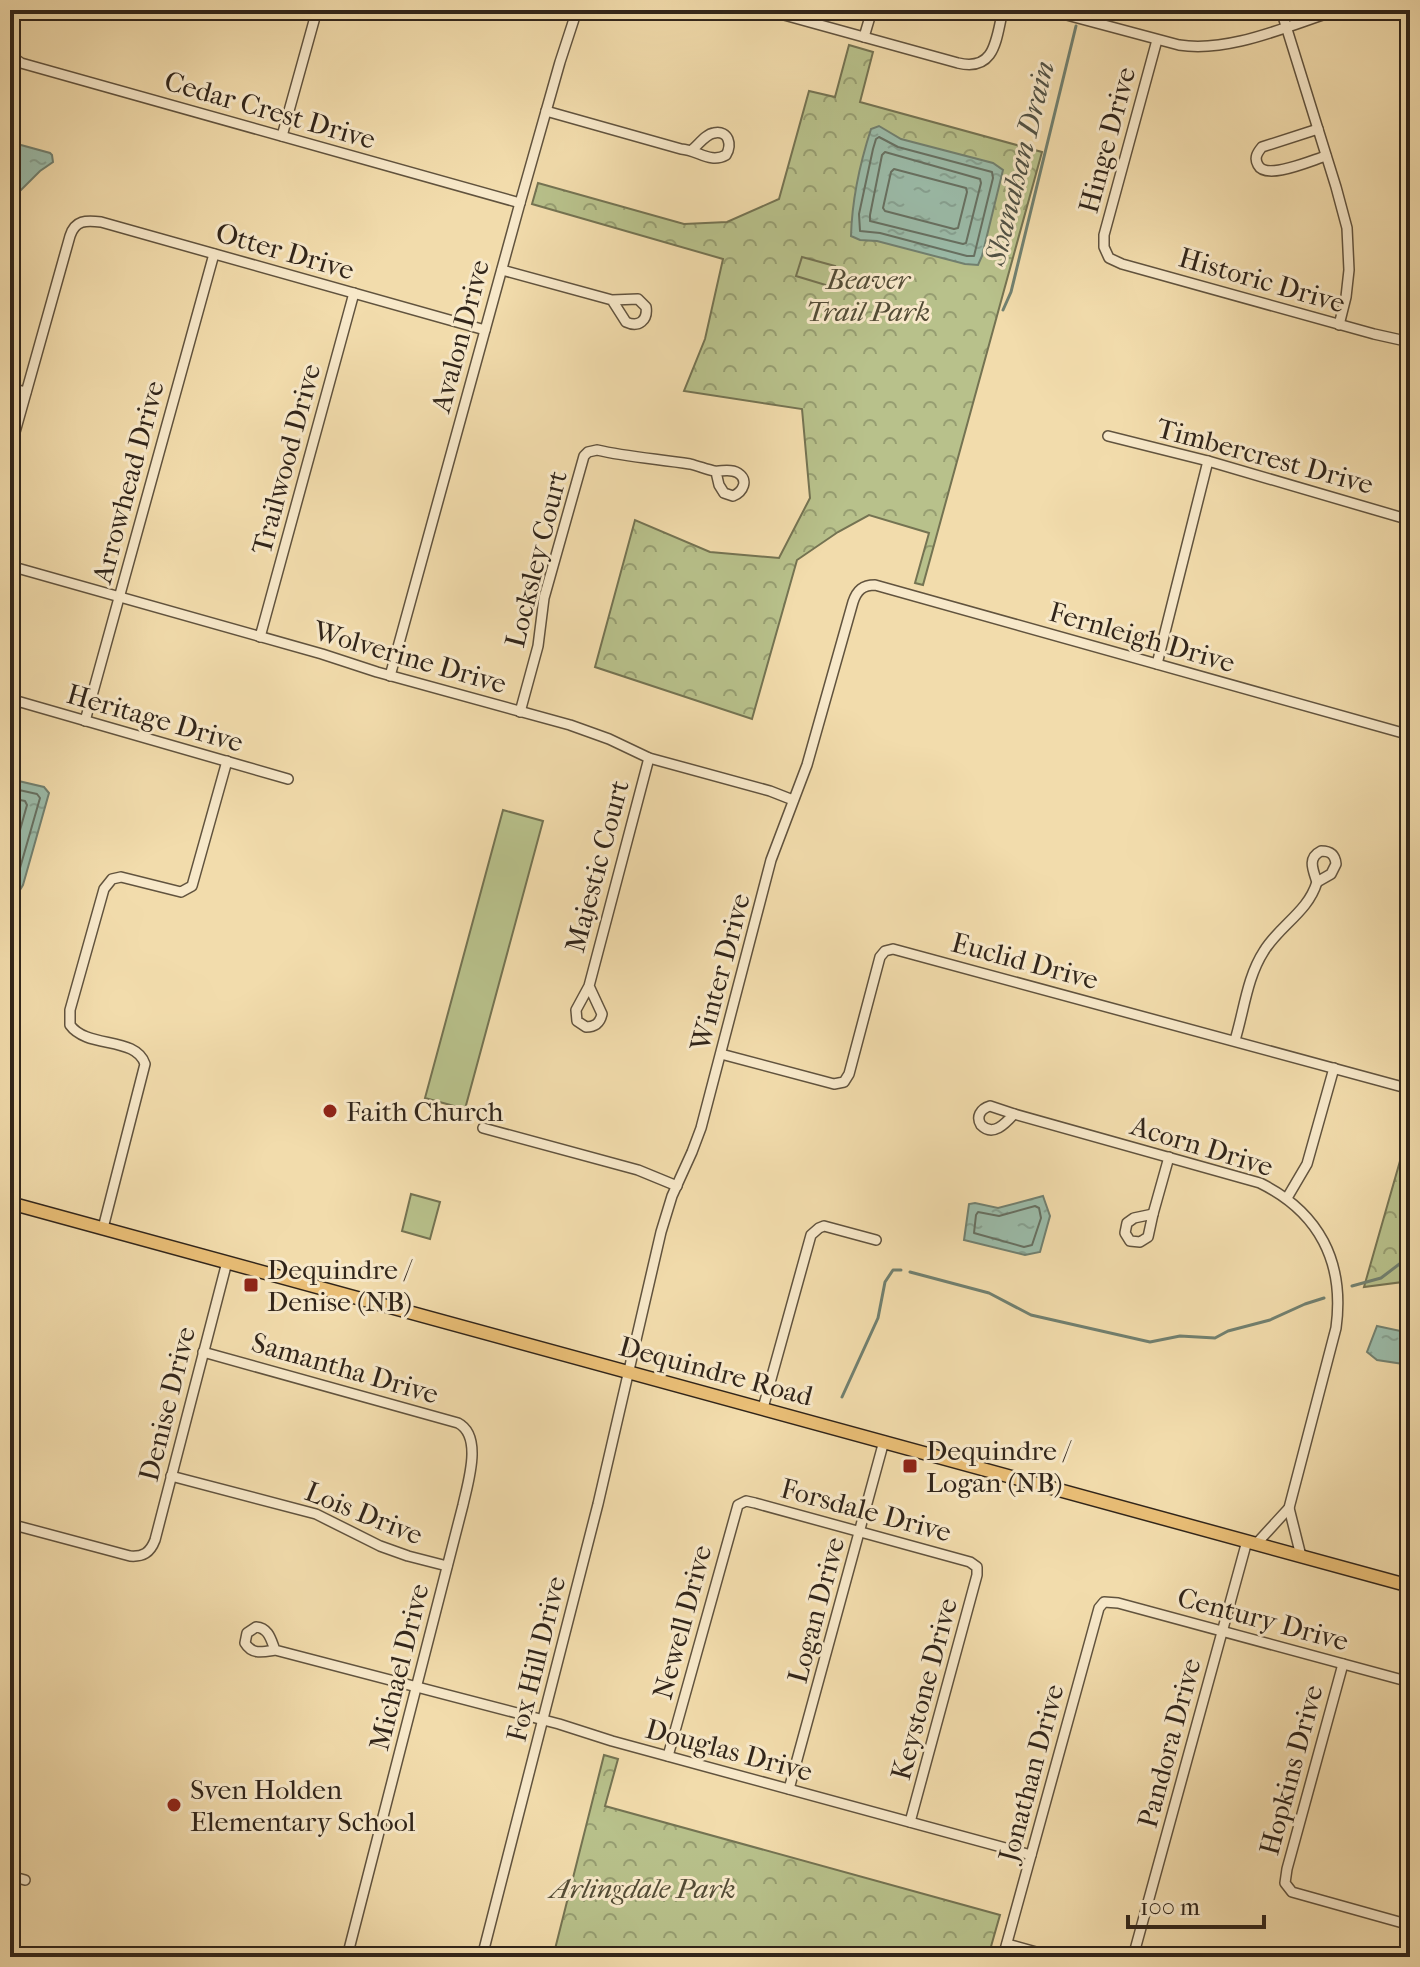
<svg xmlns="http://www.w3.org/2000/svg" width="1420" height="1967" font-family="'IM FELL French Canon',serif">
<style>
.forest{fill:url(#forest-crowns);stroke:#747352;stroke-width:2}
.pitch{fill:#b8c18b;stroke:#747352;stroke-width:2}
.water{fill:url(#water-ripples);stroke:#718070;stroke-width:2}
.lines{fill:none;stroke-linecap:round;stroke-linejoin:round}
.shore{stroke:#667062;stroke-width:2}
.stream{stroke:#718070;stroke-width:3}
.minor-casing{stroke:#61533e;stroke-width:12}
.major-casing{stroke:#31251a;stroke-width:15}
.minor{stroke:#f7e8c9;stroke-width:9}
.major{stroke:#e9be76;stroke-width:12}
.poi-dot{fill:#8f2418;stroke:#f7e8c9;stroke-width:3}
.labels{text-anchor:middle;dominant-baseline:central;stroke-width:6;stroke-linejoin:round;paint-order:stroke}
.street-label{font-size:28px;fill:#31251a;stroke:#f7e8c9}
.park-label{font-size:28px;font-style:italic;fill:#534c36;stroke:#f7e8c9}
.poi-label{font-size:28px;fill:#31251a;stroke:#f7e8c9;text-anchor:start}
.water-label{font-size:30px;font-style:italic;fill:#515245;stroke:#f7e8c9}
</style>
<defs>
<pattern id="forest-crowns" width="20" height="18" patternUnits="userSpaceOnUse" patternTransform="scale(2)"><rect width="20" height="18" fill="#b8c18b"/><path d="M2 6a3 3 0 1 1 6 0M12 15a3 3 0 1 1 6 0" fill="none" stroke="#969d71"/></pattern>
<pattern id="water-ripples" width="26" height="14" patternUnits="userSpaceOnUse" patternTransform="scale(2)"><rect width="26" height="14" fill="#9bbcaa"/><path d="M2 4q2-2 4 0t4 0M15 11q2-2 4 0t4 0" fill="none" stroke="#86a192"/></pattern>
</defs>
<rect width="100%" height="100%" fill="#f2dcac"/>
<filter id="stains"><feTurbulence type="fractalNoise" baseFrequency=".0025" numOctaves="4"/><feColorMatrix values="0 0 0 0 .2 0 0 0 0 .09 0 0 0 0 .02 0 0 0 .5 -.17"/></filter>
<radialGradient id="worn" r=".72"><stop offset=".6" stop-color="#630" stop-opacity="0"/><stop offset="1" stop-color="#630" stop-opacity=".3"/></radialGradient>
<g class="forest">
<polygon points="849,45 873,52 860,102 1042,152 923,585 915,583 929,533 869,515 838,532 797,560 752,719 595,667 635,520 710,552 779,558 810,498 802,409 684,391 705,339 723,259 532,204 538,183 684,224 727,222 779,199 809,91 835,97"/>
<polygon points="1410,1126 1410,1281 1364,1287"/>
<polygon points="604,1755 618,1759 605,1806 1000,1915 988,1957 553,1957"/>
</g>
<g class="pitch">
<polygon points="802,257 835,266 829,286 796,276"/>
<polygon points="503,810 543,821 465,1109 425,1098"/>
<polygon points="411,1194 440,1202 430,1239 402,1231"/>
</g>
<g class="water">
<path d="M879,126l22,13 92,24 10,7 -21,86 -4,9 -13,-1 -88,-23 -17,-1 -9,-4c1,-36 9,-73 20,-107z"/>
<polygon points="10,142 50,153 52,155 53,162 40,171 18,193 10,192"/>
<path d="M10,779l34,8 5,6 -26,92c-3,6 -6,9 -13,7z"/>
<polygon points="1043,1196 1050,1216 1040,1252 1025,1255 964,1240 969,1204 975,1203 998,1208"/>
<polygon points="1377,1326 1410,1333 1410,1365 1377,1360 1367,1352"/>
</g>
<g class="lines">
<g class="shore">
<polygon points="879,137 898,147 992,172 993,178 974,256 967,256 880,233 860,231 859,214 873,149 876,139"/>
<polygon points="885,152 980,179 981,183 966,243 963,244 870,221 870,215 882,155"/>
<polygon points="894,169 966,188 967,192 958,228 954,229 885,211 883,208 891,172"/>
<polyline points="10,788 37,794 40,798 16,882 10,885"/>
<polyline points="10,798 25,801 27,805 10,866"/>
<polygon points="1035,1206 1039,1208 1041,1218 1032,1245 1024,1247 974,1233 976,1215 978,1212 999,1216"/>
</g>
<g class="stream">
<polyline points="1003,310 1011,292 1076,26"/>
<polyline points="910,1272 989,1293 1031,1315 1150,1342 1180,1336 1215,1338 1228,1331 1270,1320 1305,1304 1324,1298"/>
<polyline points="1352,1286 1381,1278 1410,1256"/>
<polyline points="842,1397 878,1318 885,1282 893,1270 901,1270"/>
<polyline points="10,1668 18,1669"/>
</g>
<g class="minor-casing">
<g id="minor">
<path d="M766,10l192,53c38,9 38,-25 45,-53"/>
<path d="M1048,10l131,35c52,8 110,-20 159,-35"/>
<polyline points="1281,10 1336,187 1347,228 1349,270 1346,297 1339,325"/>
<polyline points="864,37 872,10"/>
<polyline points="1157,40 1104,235 1104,247 1109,258 1122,264 1374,334 1410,342"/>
<polyline points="10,55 21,63 520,203"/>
<path d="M546,111l135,38c17,1 29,15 45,6 6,-10 3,-25 -12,-22 -8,1 -15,11 -21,16"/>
<path d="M1318,129l-56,18c-5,6 -8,11 -4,18 8,16 54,-5 68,-9"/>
<polyline points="282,136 317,10"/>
<path d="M502,270l110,30 26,-1 8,8c2,13 -7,21 -20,15l-14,-22"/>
<polyline points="10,388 26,392"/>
<polyline points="1108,436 1208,461 1410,520"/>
<path d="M10,450l60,-214c5,-16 16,-16 31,-14l384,108"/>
<polyline points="10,566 322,654 377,672 570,725 609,739 649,758 770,791 793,800"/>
<polyline points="1410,601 1406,609 1410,618"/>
<polyline points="260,637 354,293"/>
<polyline points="1157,664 1208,461"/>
<polyline points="390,676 520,203 560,62 577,10"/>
<polyline points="10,699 288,779"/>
<path d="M520,712l18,-66 6,-48 40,-142 4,-4 9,-2c30,7 62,9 93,14 8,2 16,5 24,7 7,1 16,-3 24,2 11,7 5,19 -5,23l-9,-3 -5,-8 -3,-13"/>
<polyline points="85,721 214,254"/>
<path d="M1321,851c9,0 14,3 15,13l-5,10 -14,8c-4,-12 -10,-24 4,-31z"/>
<path d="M589,986l13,28c-2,9 -7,13 -16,13l-9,-6 -1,-11 13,-24 60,-228"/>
<path d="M1235,1040c9,-29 12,-63 29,-89 16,-26 44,-39 53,-69"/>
<polyline points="721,1054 834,1084 844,1082 849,1074 880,957 885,951 893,949 1410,1089"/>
<path d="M990,1106l24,8c-9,10 -21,23 -33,11 -5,-8 -1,-16 9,-19z"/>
<path d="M1014,1114l246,69c59,29 85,79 76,145l-47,180 -32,35"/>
<polyline points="483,1128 638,1170 677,1186"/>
<polyline points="1287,1198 1307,1164 1334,1068"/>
<polygon points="1153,1214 1148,1237 1140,1242 1130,1241 1125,1233 1127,1223 1134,1218"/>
<polyline points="1153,1214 1169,1157"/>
<path d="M103,1228l42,-164c-9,-28 -58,-15 -75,-39v-15l34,-121 8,-10 9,-2 60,15 11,-6 35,-125"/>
<path d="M203,1352l255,71c25,13 10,59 5,82l-116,452"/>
<polyline points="763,1408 811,1235 819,1228 824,1226 876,1240"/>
<polyline points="171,1476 316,1514 380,1546 408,1556 447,1566"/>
<polyline points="1289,1508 1301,1556"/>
<path d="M10,1524l120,32c13,1 20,-3 25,-16l72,-278"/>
<path d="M275,1650c-12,2 -23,5 -30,-7l2,-10 9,-6c13,1 15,13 19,23l284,74 53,17 419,114"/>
<polyline points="1343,1664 1287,1869 1285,1883 1292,1892 1410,1925"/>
<polyline points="668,1756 738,1505 746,1501 755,1503 970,1562 977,1567 977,1575 910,1822"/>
<polyline points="789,1789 884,1441"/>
<polyline points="10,1876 25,1880"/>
<polyline points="1007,1944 1054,1957"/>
<path d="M482,1957l116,-453 63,-272 11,-36 20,-44 9,-24 70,-268 36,-95 46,-163c4,-12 10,-17 22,-17l535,150"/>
<polyline points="1003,1957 1099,1608 1104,1602 1118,1603 1410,1682"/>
<polyline points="1133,1957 1247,1541"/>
</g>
</g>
<g class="major-casing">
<polyline id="major" points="10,1203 1410,1586"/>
</g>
<use href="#minor" class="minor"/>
<use href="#major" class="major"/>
</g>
<g class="poi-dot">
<circle cx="330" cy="1111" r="8"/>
<rect x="243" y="1277" width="16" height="16" rx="4"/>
<rect x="902" y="1458" width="16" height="16" rx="4"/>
<circle cx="174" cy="1805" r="8"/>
</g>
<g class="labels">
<g class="street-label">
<text transform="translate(270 110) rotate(16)">Cedar Crest Drive</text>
<text transform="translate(1107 140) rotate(-75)">Hinge Drive</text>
<text transform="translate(285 251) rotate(16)">Otter Drive</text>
<text transform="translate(1262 280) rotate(16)">Historic Drive</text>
<text transform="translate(460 336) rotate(-75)">Avalon Drive</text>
<text transform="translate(1265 456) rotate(15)">Timbercrest Drive</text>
<text transform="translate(286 459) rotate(-75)">Trailwood Drive</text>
<text transform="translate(128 482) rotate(-75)">Arrowhead Drive</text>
<text transform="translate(536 559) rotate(-76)">Locksley Court</text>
<text transform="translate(1142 637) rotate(16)">Fernleigh Drive</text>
<text transform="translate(410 657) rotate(16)">Wolverine Drive</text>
<text transform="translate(155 718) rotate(16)">Heritage Drive</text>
<text transform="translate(597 866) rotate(-75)">Majestic Court</text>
<text transform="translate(1025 961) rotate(15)">Euclid Drive</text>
<text transform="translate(720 972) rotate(-75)">Winter Drive</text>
<text transform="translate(1202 1146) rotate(17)">Acorn Drive</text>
<text transform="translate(345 1368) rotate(16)">Samantha Drive</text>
<text transform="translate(716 1371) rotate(15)">Dequindre Road</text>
<text transform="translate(167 1404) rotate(-76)">Denise Drive</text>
<text transform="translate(866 1510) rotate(15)">Forsdale Drive</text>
<text transform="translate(364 1513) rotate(22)">Lois Drive</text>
<text transform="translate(816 1610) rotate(-75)">Logan Drive</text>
<text transform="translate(1263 1619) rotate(15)">Century Drive</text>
<text transform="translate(682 1622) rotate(-75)">Newell Drive</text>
<text transform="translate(536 1659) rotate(-76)">Fox Hill Drive</text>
<text transform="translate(399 1667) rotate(-76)">Michael Drive</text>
<text transform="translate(924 1689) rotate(-75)">Keystone Drive</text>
<text transform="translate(1169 1743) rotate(-75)">Pandora Drive</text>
<text transform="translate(729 1750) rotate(15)">Douglas Drive</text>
<text transform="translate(1291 1770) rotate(-75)">Hopkins Drive</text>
<text transform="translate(1031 1773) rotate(-75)">Jonathan Drive</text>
</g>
<g class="park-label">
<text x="868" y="279">Beaver<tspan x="868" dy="32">Trail Park</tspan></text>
<text x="643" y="1888">Arlingdale Park</text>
</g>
<g class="poi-label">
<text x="346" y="1111">Faith Church</text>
<text x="267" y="1269">Dequindre /<tspan x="267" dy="32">Denise (NB)</tspan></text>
<text x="926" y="1450">Dequindre /<tspan x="926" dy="32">Logan (NB)</tspan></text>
<text x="190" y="1789">Sven Holden<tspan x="190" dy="32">Elementary School</tspan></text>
</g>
<g class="water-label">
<text transform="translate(1020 163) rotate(-76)">Shanahan Drain</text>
</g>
</g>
<rect width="1420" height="1967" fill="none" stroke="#f2dcac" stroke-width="40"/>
<rect x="12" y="12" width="1396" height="1943" fill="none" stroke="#31251a" stroke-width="4"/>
<rect x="20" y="20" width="1380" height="1927" fill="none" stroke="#31251a" stroke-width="2"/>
<path d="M1128 1915v12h136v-12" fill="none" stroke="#31251a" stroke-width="4"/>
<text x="1140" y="1915" font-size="24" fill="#31251a" stroke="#f7e8c9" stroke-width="6" paint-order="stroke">100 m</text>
<rect width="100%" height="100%" filter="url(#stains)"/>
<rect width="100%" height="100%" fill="url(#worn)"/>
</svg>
